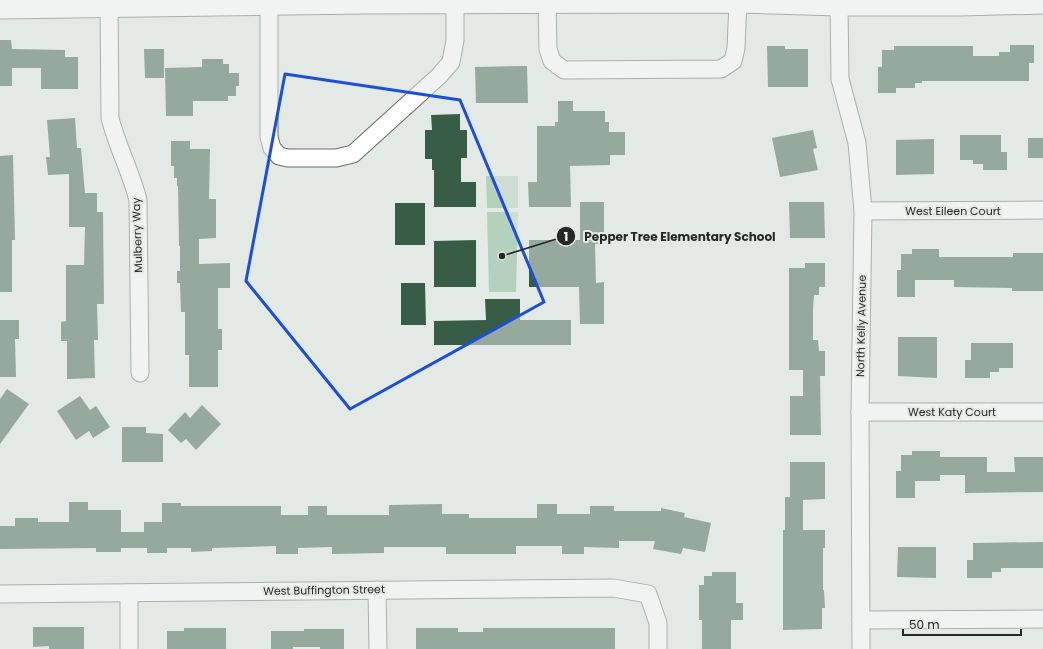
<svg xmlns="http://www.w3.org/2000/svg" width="1043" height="649" font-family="Poppins,sans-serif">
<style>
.green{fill:#b3d1bd}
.building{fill:#375d46}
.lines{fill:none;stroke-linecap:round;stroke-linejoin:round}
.minor-casing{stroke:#676b68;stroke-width:19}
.major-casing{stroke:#676b68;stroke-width:23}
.minor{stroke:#fff;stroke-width:17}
.major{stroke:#fff;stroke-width:21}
.marked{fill:none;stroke:#1d4ed8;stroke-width:3;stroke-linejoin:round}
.labels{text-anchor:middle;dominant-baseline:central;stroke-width:4;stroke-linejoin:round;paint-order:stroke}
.street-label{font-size:11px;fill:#262827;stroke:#e3e9e5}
.leader{fill:none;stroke:#262827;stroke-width:1.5}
.callout-dot{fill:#262827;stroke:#e3e9e5;stroke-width:1.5}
.mark-label{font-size:12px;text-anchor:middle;font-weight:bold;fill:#fff}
.callout-label{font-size:12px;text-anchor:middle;font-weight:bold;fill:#262827;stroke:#e3e9e5;stroke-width:4;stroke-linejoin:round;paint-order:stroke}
</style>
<rect width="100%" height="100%" fill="#e3e9e5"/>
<g class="green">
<polygon points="486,176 518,176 518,208 487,208"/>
<polygon points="487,212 518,212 516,292 489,292"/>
</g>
<g class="building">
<polygon points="0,40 11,40 12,49 65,50 65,57 78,57 78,89 41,89 41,68 12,68 12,86 0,86"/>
<polygon points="1010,45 1034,45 1034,63 1029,63 1029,81 922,81 922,83 915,83 915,88 896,88 896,93 878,93 878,67 882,67 882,50 894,50 894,46 973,46 973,56 999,56 999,52 1010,52"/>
<polygon points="767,46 785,46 785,49 808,49 808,87 768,87"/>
<polygon points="144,49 164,49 164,78 145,78"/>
<polygon points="202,59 223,59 223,64 229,64 229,73 239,73 239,86 236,86 236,96 228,96 228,101 193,101 193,116 166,116 165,68 202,67"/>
<polygon points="527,66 528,103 476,103 475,67"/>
<polygon points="558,101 573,101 573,111 605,111 605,122 609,122 609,132 625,132 625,155 610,155 610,165 570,166 571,207 529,207 528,182 537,182 537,126 555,126 555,122 558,122"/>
<polygon points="460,114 460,130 467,130 467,158 461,158 461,182 476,182 476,207 434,207 434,170 432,170 432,159 425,159 425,130 432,130 431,115"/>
<polygon points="75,118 77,148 81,148 85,193 97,193 97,212 103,212 104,304 97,304 98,340 94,340 95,378 67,379 67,341 61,341 61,322 66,321 66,265 84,265 85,227 69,227 69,174 48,175 46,157 50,157 47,120"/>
<polygon points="813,130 817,148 813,149 818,170 780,177 772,138"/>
<polygon points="960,135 1001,135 1001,152 1007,152 1007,170 983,170 983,164 973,164 973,160 960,160"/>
<rect x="1028" y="138" width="15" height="20"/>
<polygon points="934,139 934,174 896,175 896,140"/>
<polygon points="171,141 190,141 190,149 210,149 209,199 216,199 216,238 199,239 199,264 230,263 230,288 218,288 218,329 222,329 222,350 218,350 218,387 189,387 189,355 185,355 185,312 181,312 180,283 177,283 177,271 180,271 180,246 179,246 178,186 177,186 177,178 174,178 174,166 171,166"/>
<polygon points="13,155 15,240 12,240 12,292 0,292 0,156"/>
<polygon points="580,202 604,202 604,244 595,244 596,283 604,282 604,324 580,324 579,287 529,287 529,240 580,240"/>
<polygon points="789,202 824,202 825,238 790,238"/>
<rect x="395" y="203" width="30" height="42"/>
<polygon points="476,240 476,287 434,287 434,241"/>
<polygon points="912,249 939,249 939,257 1013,257 1013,253 1043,253 1043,291 1012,291 1012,288 954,287 954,280 915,280 915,297 897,297 897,270 901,270 901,254 912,254"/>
<polygon points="805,263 825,263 825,287 819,287 819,295 814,295 813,309 813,340 818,340 819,351 825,351 825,376 820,376 821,435 790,435 790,396 803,396 803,370 789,370 789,268 805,268"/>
<polygon points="401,283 425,283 426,325 401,325"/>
<polygon points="485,299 520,299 520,320 571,320 571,345 434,345 434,321 486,320"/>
<polygon points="0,320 19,320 19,339 15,339 16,377 0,377"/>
<polygon points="898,337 937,337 937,378 898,376"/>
<polygon points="971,343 1013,343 1013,368 999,368 999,372 990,372 990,378 965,378 965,360 971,360"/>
<polygon points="7,389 29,404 0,444 0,399"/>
<polygon points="80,396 90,410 96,406 110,427 93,438 89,431 76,440 57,411"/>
<polygon points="202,405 221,424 196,450 186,439 181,443 168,430 185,412 190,418"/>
<polygon points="122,427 146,427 146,433 163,434 163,462 122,462"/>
<polygon points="912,451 940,451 940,457 987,457 987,472 1015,472 1014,457 1043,457 1043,492 965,493 965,475 940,475 940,481 915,481 915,498 896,498 896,471 901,471 901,455 912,455"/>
<polygon points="790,462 825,462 825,499 803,500 803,530 825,530 825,548 823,548 823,590 824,590 825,608 822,608 822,629 783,630 783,530 785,530 785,497 790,497"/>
<polygon points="69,502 88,502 88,510 121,510 121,532 144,532 144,522 162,522 162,503 181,503 181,506 281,506 281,515 308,515 308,506 327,506 327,515 389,515 389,505 442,504 442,514 469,514 469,518 537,518 537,504 557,504 557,514 590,514 590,506 614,506 614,511 661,511 661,508 685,513 684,517 711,523 705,552 683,548 681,554 653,549 655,541 619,541 619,548 584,547 584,554 562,554 562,546 516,546 516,554 446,554 446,547 384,547 384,553 332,554 332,547 298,548 298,554 276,554 276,546 212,548 212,551 191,552 191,548 167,548 167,553 147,553 147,548 121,548 121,552 96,552 96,548 0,549 0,526 15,526 15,518 38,518 38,522 69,522"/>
<polygon points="1043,542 1043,568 1001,568 1001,572 992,572 992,578 967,578 967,560 973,560 973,543"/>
<polygon points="898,547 936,547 936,578 897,577"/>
<polygon points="712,572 736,572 736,603 743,603 743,620 731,620 731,649 702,649 702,620 699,620 699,585 704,585 704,576 712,576"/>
<polygon points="33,627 84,627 84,649 49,649 49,646 33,647"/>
<polygon points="184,628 226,628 226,649 167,649 167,631 184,631"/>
<polygon points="416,628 458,628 458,632 483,632 483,628 615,628 615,649 416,649"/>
<polygon points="304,629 344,629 344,649 320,649 320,647 293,647 293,649 271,649 271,631 304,631"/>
</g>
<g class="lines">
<g class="minor-casing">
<g id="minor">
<polyline points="547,3 548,49 552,61 564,70 721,69 733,61 736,48 738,2"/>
<polyline points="269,4 269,137 272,148 279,156 288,158 336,158 353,154 439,76 451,62 455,40 455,3"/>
<polyline points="839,5 840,79 857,143 863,211 860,412 861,649"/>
<path d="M109,6l1,112c7,28 21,54 28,82l2,173"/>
<polyline points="863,211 1043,210"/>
<polyline points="860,412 1043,412"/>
<polyline points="377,590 378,649"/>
<polyline points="129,593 129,649"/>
<polyline points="0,594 613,588 648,594 658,623 658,649"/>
<polyline points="861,620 1043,619"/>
</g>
</g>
<g class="major-casing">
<polyline id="major" points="0,8 362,3 738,2 839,5 959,5 1043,3"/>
</g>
<use href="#minor" class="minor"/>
<use href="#major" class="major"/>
</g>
<path d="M0 0H1043V649H0ZM285,74l175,26 84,202 -194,107 -104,-128z" fill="#e3e9e5" fill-opacity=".55" fill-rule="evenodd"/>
<path class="marked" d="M285,74l175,26 84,202 -194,107 -104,-128z"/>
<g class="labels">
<g class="street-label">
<text x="953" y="211">West Eileen Court</text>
<text transform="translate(137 235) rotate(-92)">Mulberry Way</text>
<text transform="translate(861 326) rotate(-89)">North Kelly Avenue</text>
<text x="952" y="412">West Katy Court</text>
<text transform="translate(324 590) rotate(-1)">West Buffington Street</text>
</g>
</g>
<path class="leader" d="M502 256L566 236"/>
<g class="callout-dot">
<circle cx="502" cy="256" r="4"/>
<circle cx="566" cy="236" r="10"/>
</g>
<g class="mark-label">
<text x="566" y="241">1</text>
</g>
<g class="callout-label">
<text x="680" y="241">Pepper Tree Elementary School</text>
</g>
<path d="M903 629v6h118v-6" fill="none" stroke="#262827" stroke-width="2"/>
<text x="909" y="629" font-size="12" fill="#262827" stroke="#e3e9e5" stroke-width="3" paint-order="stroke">50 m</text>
</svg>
